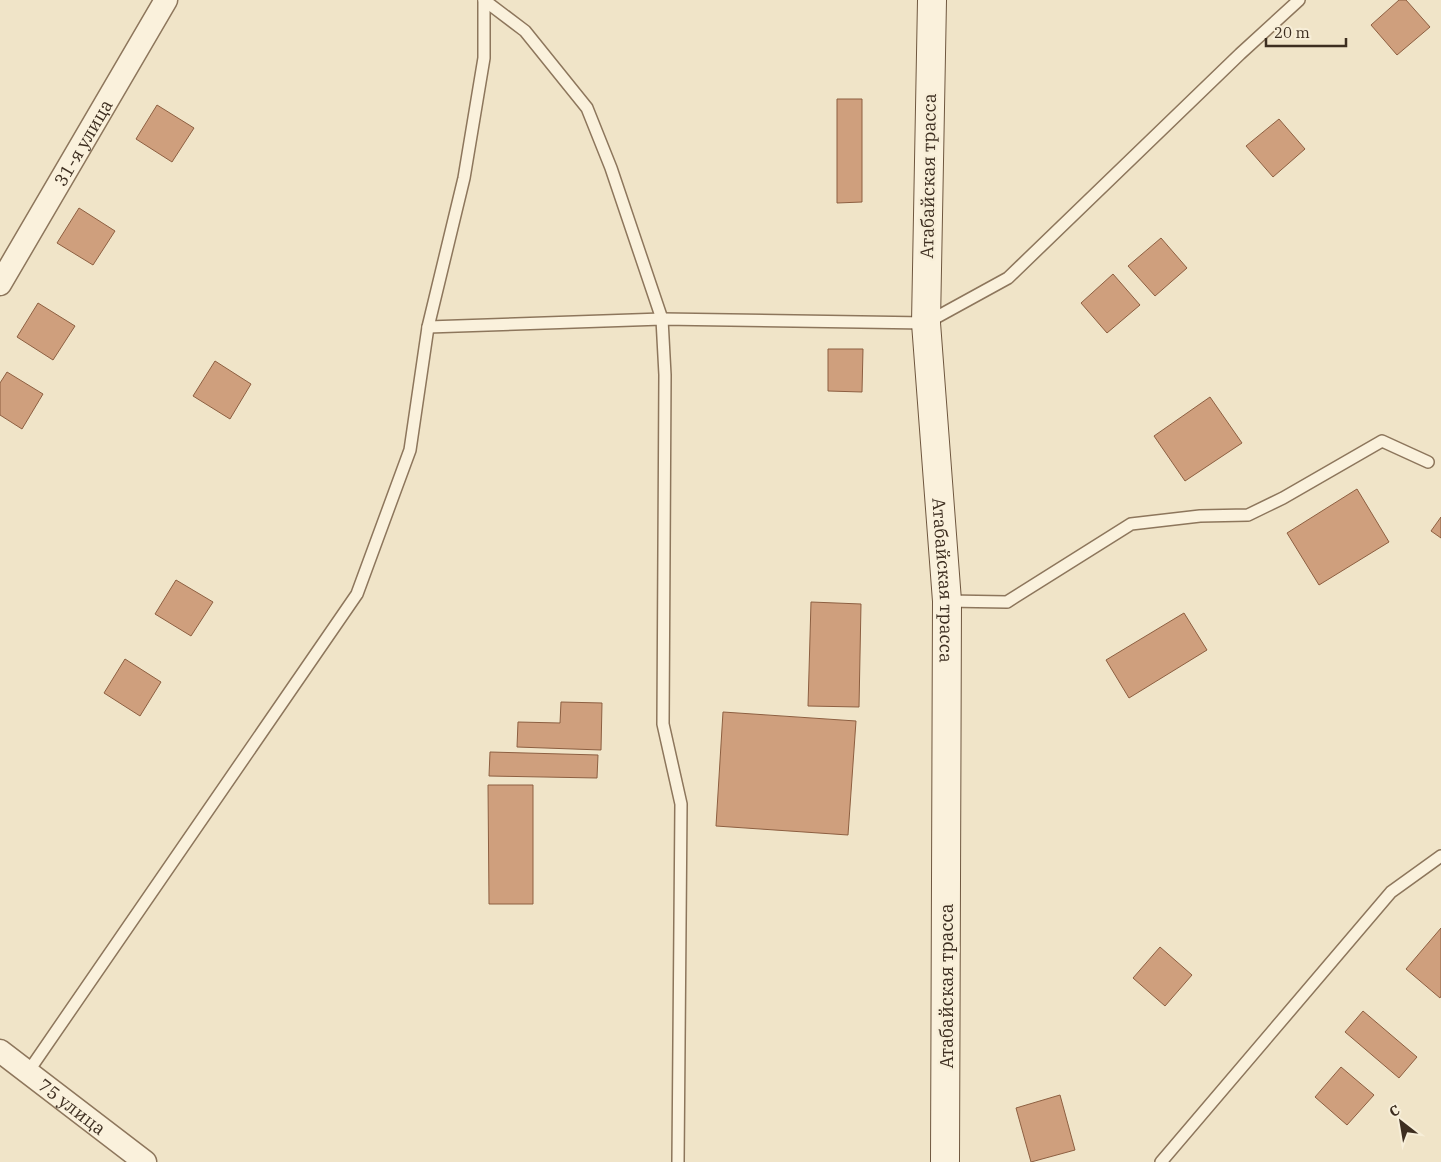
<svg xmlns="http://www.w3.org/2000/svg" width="1441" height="1162" font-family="'IBM Plex Serif',serif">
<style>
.building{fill:#cf9f7d;stroke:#8d5f41}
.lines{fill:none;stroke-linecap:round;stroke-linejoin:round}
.service-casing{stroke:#8d765c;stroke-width:14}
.minor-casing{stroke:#8d765c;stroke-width:25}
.secondary-casing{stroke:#6f573f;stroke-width:30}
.service{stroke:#faf1dc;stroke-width:11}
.minor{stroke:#faf1dc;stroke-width:22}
.secondary{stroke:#faf1dc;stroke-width:28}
.labels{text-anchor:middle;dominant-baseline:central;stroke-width:5;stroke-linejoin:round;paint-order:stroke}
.street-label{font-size:18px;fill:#3d2e20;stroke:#f7eed8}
</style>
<rect width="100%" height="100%" fill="#f0e4c8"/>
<g class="building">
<polygon points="1399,0 1406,0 1430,27 1397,55 1371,25"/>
<polygon points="837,99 862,99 862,202 837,203"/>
<polygon points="157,105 194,128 172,162 136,139"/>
<polygon points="1279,119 1305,149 1273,177 1246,146"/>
<polygon points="79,208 115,231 93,265 57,243"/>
<polygon points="1161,238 1187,268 1155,296 1128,266"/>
<polygon points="1113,274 1140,305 1107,333 1081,303"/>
<polygon points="38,303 75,326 53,360 17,337"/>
<polygon points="828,349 863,349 862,392 828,391"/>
<polygon points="215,361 251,384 230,419 193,396"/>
<polygon points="7,372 43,394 22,429 0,415 0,383"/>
<polygon points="1210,397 1242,443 1185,481 1154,436"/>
<polygon points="1357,489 1389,542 1319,585 1287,533"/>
<polygon points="1441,517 1441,538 1431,531"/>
<polygon points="176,580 213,602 191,636 155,614"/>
<polygon points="811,602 861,604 859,707 808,706"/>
<polygon points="1184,613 1207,650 1129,698 1106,660"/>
<polygon points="125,659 161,682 140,716 104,693"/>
<polygon points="561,702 602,703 601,750 517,747 518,722 560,723"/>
<polygon points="723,712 856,721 848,835 716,826"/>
<polygon points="490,752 598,755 597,778 489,776"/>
<polygon points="488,785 533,785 533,904 489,904"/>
<polygon points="1441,928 1441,996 1440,998 1406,969"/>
<polygon points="1160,947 1192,975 1165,1006 1133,978"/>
<polygon points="1363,1011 1417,1057 1399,1078 1345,1032"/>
<polygon points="1341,1067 1374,1095 1347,1125 1315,1097"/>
<polygon points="1060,1095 1075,1150 1031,1162 1016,1108"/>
</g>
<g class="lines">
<g class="service-casing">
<g id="service">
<polyline points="484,0 525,31 587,108 611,168 662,319 665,375 663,724 681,804 678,1162"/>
<polyline points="428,327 662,319 926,323 1008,278 1240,54 1299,0"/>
<polyline points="947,601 1007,602 1131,524 1200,516 1248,515 1283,498 1382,441 1428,462"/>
<polyline points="28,1072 357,594 410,450 428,327 464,178 484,58 484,0"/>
<polyline points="1161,1162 1391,892 1441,856"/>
</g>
</g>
<g class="minor-casing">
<g id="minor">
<path id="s1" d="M0,284l166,-284"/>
<path id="s2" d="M0,1051l145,111"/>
</g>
</g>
<g class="secondary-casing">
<g id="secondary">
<path id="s3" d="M932,0l-6,323 21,278 -2,561"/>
</g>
</g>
<use href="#service" class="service"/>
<use href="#minor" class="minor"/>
<use href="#secondary" class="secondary"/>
</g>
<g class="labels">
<g class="street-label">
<text stroke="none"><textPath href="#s1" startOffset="164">31-я улица</textPath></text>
<text transform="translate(928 176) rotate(-89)">Атабайская трасса</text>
<text stroke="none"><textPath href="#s3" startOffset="581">Атабайская трасса</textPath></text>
<text transform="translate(946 986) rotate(-90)">Атабайская трасса</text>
<text stroke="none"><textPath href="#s2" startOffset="91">75 улица</textPath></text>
</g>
</g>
<g transform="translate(1401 1122) rotate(329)" stroke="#f7eed8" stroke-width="4" paint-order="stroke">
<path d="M0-4L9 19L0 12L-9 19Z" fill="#3d2e20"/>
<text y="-8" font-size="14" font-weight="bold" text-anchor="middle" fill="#3d2e20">С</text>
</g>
<path d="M1266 38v8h80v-8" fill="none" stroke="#3d2e20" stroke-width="2.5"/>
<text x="1274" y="38" font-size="15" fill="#3d2e20" stroke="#f7eed8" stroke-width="4" paint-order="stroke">20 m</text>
</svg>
